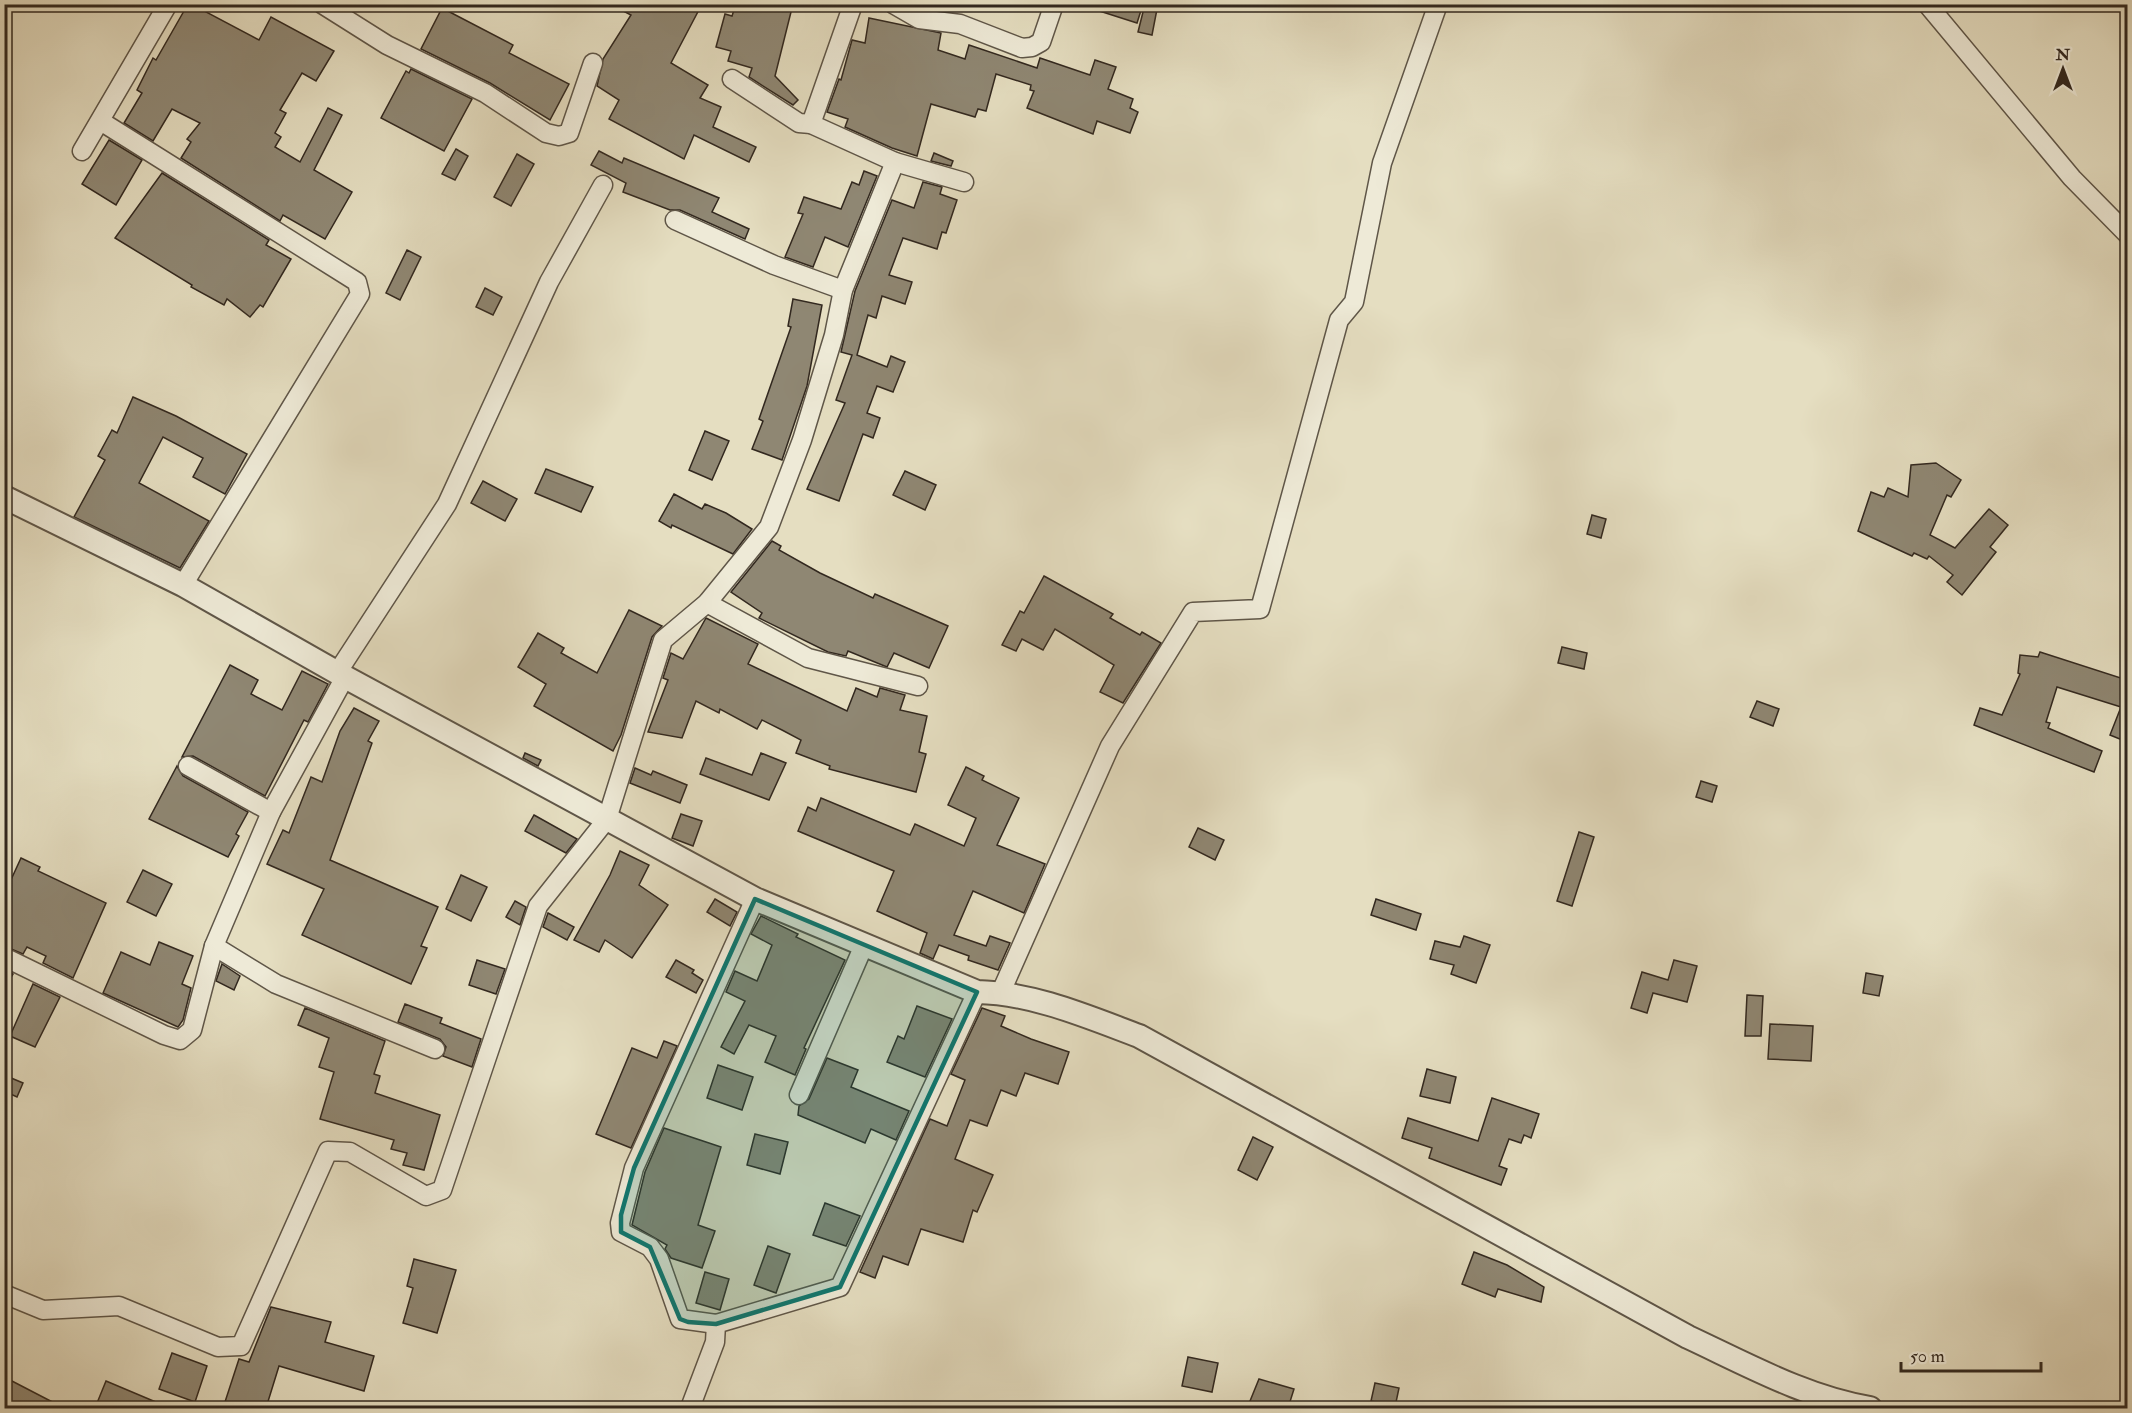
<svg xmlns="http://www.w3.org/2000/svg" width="2132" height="1413" font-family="'IM FELL Double Pica',serif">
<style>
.building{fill:#8f8773;stroke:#32281f;stroke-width:1.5}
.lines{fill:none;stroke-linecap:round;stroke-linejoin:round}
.minor-casing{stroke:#5f5648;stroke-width:21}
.tertiary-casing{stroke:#5f5648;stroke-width:26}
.minor{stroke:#eeead7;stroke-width:18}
.tertiary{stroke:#eeead7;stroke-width:22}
.marked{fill:#0f766e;fill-opacity:0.2;stroke:#0f766e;stroke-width:4.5;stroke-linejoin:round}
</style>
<rect width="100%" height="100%" fill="#e5dec1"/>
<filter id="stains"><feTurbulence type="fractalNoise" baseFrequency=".00333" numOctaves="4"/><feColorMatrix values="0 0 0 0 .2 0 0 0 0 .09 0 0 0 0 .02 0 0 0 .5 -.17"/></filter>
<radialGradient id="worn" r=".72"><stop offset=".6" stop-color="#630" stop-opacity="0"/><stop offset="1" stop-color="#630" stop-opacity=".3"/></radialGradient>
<g class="building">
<polygon points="188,4 209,4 206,12 259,40 271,17 334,51 316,81 302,73 280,110 286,113 275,133 281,137 275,147 300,162 328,108 342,115 314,170 352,192 325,239 283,215 280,221 181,158 191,142 187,139 200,123 172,109 153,141 124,123 142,93 137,90 153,58 156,60"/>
<polygon points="610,4 702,4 671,63 708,85 700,98 721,107 713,127 756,147 749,162 694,135 684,159 609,119 619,100 597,86 603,59 631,15"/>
<polygon points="736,4 793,4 775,76 798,100 793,105 749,77 752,68 728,61 731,51 716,47 725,14 732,16"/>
<polygon points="1091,4 1143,4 1137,23 1090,8"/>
<polygon points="1145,4 1158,4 1152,35 1138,32"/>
<polygon points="442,8 513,45 509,53 569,84 550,120 490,83 421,49"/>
<polygon points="869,18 941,33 938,50 965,59 969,45 1037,68 1040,58 1090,75 1095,60 1116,67 1108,89 1133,99 1130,108 1138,112 1130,133 1097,121 1093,134 1027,108 1034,91 1030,90 1031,85 996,74 986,111 978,109 975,117 931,104 917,156 892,148 845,127 848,119 827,112 839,79 841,80 852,40 865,43"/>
<polygon points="411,69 472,99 444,151 381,118 406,71 409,73"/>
<polygon points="109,140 142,160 116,205 82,184"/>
<polygon points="456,149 468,156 455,180 442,174"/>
<polygon points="599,151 622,163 624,158 719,198 712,212 749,229 745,239 680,210 670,210 623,192 626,183 591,165"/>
<polygon points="934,153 953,161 951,166 931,161"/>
<polygon points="517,154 534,164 511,206 494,197"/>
<polygon points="864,171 877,176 848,247 825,237 813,267 785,257 803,214 798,213 804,197 841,209 852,182 859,185"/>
<polygon points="162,173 269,240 266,245 291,259 263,307 260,305 250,317 227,299 224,305 191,287 192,285 115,238"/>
<polygon points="923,182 942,187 940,194 957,200 946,233 942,232 937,249 903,238 889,275 912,282 905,304 882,296 876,318 868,315 857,355 887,367 891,356 905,362 893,392 877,386 867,413 880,418 873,438 863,434 839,501 807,489 845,403 836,400 852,355 841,352 855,291 892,200 914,208"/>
<polygon points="407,250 421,257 400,300 386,293"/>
<polygon points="485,288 502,297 493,315 476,307"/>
<polygon points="793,299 822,305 807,386 782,460 752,449 763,421 759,419 791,327 788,326"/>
<polygon points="133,397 176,416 247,454 225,494 193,477 203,458 163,437 139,483 209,521 180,568 74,517 105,460 98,456 112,430 117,433"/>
<polygon points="705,431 729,441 712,480 689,470"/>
<polygon points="1936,463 1961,480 1951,497 1947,495 1930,535 1955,548 1989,509 2008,525 1990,547 1996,552 1962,595 1947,582 1953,575 1929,556 1927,559 1914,553 1912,556 1858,531 1871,492 1884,497 1888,488 1908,497 1911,465"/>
<polygon points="546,469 593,487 581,512 535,493"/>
<polygon points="905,471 936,485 925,510 893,495"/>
<polygon points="483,481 517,499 505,521 471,503"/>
<polygon points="674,494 702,509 705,504 726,513 752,529 733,554 672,525 671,528 659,521"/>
<polygon points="1592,515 1606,519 1601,538 1587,534"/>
<polygon points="772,541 781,546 779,550 820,573 873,598 875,594 948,626 929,668 894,653 887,667 848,651 846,656 828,652 759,618 762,613 731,592"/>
<polygon points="1044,576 1113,614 1110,618 1140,635 1142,632 1161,643 1123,703 1100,692 1114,665 1055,629 1043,650 1022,639 1016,651 1002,645 1020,611 1024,613"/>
<polygon points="629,610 662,626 652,637 621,735 613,751 534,706 546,684 518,667 538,633 564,648 561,653 597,673"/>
<polygon points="706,618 758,644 748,664 847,711 856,688 877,697 880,688 905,695 900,710 927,716 919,752 926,754 916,792 829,769 830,766 796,753 801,740 782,730 762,720 757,729 720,709 719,713 696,701 682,738 648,732 668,680 663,678 671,653 683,659"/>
<polygon points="1562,647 1587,653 1584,669 1558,663"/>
<polygon points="2040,652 2127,680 2127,742 2110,735 2121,707 2057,687 2046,722 2050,723 2048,728 2102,751 2094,772 1974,725 1980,708 2002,715 2020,674 2018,673 2020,655 2038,657"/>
<polygon points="230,665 258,680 251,694 282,710 302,671 328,684 308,722 304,720 265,796 193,756 182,757"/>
<polygon points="1757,701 1779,709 1773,726 1750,717"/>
<polygon points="354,708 379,721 368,741 372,743 330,860 438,907 421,946 427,948 411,984 302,935 324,889 267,864 283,830 289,833 311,777 322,782 340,731"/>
<polygon points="525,753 541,760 538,766 523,758"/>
<polygon points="761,753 786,763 769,800 700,774 706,758 752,775"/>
<polygon points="177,766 183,776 248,812 236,834 239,836 228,857 149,819"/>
<polygon points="966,767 984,776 982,780 1019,798 997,845 1045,864 1024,913 973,891 954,935 986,946 990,936 1010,943 998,970 968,960 969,956 939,945 933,959 920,953 927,933 877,911 894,871 798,831 808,807 816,811 821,798 910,835 915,824 964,846 976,818 948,805"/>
<polygon points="635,768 651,775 653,771 687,785 680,803 630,783"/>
<polygon points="1701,781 1717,786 1712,802 1696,797"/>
<polygon points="681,814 702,821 693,846 672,838"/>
<polygon points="534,815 577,839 566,853 525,831"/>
<polygon points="1198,828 1224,840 1215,860 1189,847"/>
<polygon points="1579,832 1594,837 1572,906 1557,901"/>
<polygon points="620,851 649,865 639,885 668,905 632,958 605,940 599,952 574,940 610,875"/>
<polygon points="21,858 40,867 38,871 106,903 73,978 43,963 46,956 27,947 23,954 4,946 4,895"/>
<polygon points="143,870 172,884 156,916 127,902"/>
<polygon points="461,875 487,887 471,921 446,909"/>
<polygon points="715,899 737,912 730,926 707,912"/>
<polygon points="1376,899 1421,914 1416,930 1371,915"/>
<polygon points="515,901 526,907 520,925 506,917"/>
<polygon points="548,913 574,927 567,940 543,927"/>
<polygon points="761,916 798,934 796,937 845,960 804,1048 806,1049 795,1075 765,1062 776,1036 749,1025 734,1054 721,1047 745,1001 726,992 735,971 757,981 772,945 751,934"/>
<polygon points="1464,936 1490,945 1476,983 1451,974 1454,965 1430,959 1435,941 1460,947"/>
<polygon points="159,942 193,956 182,984 191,988 183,1020 178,1027 103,993 121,952 150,965"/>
<polygon points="477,960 505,969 496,994 469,985"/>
<polygon points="676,960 694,970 692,973 703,980 696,993 666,977"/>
<polygon points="1674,960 1697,966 1687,1002 1653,993 1647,1013 1631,1008 1642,972 1668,980"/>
<polygon points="222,964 240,976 234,990 216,981"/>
<polygon points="4,970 13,974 4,989"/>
<polygon points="1866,973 1883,976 1879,996 1863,993"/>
<polygon points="33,984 60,997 35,1047 10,1036"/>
<polygon points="1747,995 1763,996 1761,1036 1745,1036"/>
<polygon points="405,1004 442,1018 440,1023 481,1039 472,1067 443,1056 446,1047 440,1039 398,1022"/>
<polygon points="917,1006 952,1019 925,1077 887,1062 898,1036 904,1039"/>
<polygon points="305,1008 385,1041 374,1074 380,1076 375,1093 440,1115 424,1170 403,1165 407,1153 391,1149 394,1140 320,1119 334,1072 319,1067 329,1038 298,1025"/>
<polygon points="982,1008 1005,1016 1001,1026 1031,1039 1069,1052 1058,1084 1025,1073 1016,1096 1001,1090 987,1126 970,1120 955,1159 993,1175 977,1212 973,1210 963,1242 921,1229 908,1265 883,1256 875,1278 860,1272 930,1119 947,1126 965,1080 951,1074"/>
<polygon points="1770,1024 1813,1026 1811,1061 1768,1059"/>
<polygon points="664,1041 677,1046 631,1148 596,1134 632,1048 657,1058"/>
<polygon points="827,1058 858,1070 851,1087 909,1111 896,1140 871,1129 865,1143 798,1115 799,1106 809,1099"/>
<polygon points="718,1065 753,1077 742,1110 707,1098"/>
<polygon points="1427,1069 1456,1077 1450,1103 1420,1096"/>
<polygon points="4,1075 23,1083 17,1097 4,1091"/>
<polygon points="1492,1098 1539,1114 1531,1138 1524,1135 1521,1143 1509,1139 1499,1166 1507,1169 1501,1185 1429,1158 1432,1148 1402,1138 1408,1118 1478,1141"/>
<polygon points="664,1128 721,1147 698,1225 715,1231 702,1268 671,1258 665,1249 667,1245 632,1225 645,1172"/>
<polygon points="755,1134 788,1142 780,1174 747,1165"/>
<polygon points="1253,1137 1273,1147 1257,1180 1238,1170"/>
<polygon points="825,1203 860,1216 846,1246 813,1235"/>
<polygon points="768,1246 790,1254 776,1293 754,1285"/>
<polygon points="1474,1252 1507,1265 1544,1287 1541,1302 1498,1289 1495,1297 1462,1284"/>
<polygon points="414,1259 456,1270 437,1333 403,1323 413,1288 407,1286"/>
<polygon points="705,1272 729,1279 720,1310 696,1303"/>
<polygon points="271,1307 331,1322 325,1342 374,1356 364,1391 279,1366 266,1408 223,1408 239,1359 249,1362"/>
<polygon points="172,1353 207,1366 195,1402 159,1389"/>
<polygon points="1188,1357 1218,1363 1212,1392 1182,1386"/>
<polygon points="1259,1379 1294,1389 1288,1408 1258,1408 1248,1406"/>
<polygon points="10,1380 64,1408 4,1408 4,1391"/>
<polygon points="106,1381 170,1408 95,1408"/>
<polygon points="1375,1383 1399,1388 1395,1407 1371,1401"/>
</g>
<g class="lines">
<g class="minor-casing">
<g id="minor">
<polyline points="322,4 387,45 485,93 546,133 559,136 569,133 593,63"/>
<polyline points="893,4 919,19 960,24 1022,48 1032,47 1041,42 1054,4"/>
<polyline points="1927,4 2072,178 2128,235"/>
<polyline points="732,79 799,123 811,124 895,162 964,182"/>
<polyline points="102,122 357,282 360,294 183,585"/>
<polyline points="811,124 853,4"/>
<polyline points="82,151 168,4"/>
<polyline points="675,220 774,265 843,290"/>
<polyline points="707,603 808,658 918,686"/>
<polyline points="337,673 447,504 549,282 603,185"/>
<polyline points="188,766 271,812"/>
<polyline points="214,946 276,984 435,1049"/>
<polyline points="4,957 164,1035 180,1040 192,1030 214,946 271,812 345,677"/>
<polyline points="1001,992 1110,746 1193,612 1260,609 1339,320 1354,302 1382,163 1438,4"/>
<polyline points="799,1095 864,945"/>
<polyline points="4,1294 43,1310 119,1306 218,1347 241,1346 328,1151 350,1152 426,1196 442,1190 538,906 607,819 663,640 707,603 769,527 802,440 834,335 843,290 895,162"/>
<polyline points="716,1324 680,1319 659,1259 650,1247 621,1232 620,1223 634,1168 755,899"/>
<polyline points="690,1408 715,1342 716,1324 840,1287 977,992"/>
</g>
</g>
<g class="tertiary-casing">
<path id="tertiary" d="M4,497l179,88 162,92 410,222 222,93c56,1 111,25 162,44l549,301c58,27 119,61 182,71"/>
</g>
<use href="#minor" class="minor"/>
<use href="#tertiary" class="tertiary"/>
</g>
<path class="marked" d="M755,899l222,93 -137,295 -124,37 -28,-2 -8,-3 -30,-72 -29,-15v-17l13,-47z"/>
<rect width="2132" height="1413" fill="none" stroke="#e5dec1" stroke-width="24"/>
<rect x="6" y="6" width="2120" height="1401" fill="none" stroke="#32281f" stroke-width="3"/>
<rect x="12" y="12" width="2108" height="1389" fill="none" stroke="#32281f" stroke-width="1.5"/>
<g transform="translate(2063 69)" stroke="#eeead7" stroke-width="4.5" paint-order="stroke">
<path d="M0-4.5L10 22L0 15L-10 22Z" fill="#32281f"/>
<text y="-9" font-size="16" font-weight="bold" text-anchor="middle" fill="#32281f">N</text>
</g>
<path d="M1901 1362v9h140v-9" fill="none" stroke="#32281f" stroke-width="3"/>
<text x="1910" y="1362" font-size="18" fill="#32281f" stroke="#eeead7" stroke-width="4.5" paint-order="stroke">50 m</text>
<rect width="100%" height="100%" filter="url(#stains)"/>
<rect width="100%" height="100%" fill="url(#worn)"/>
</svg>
